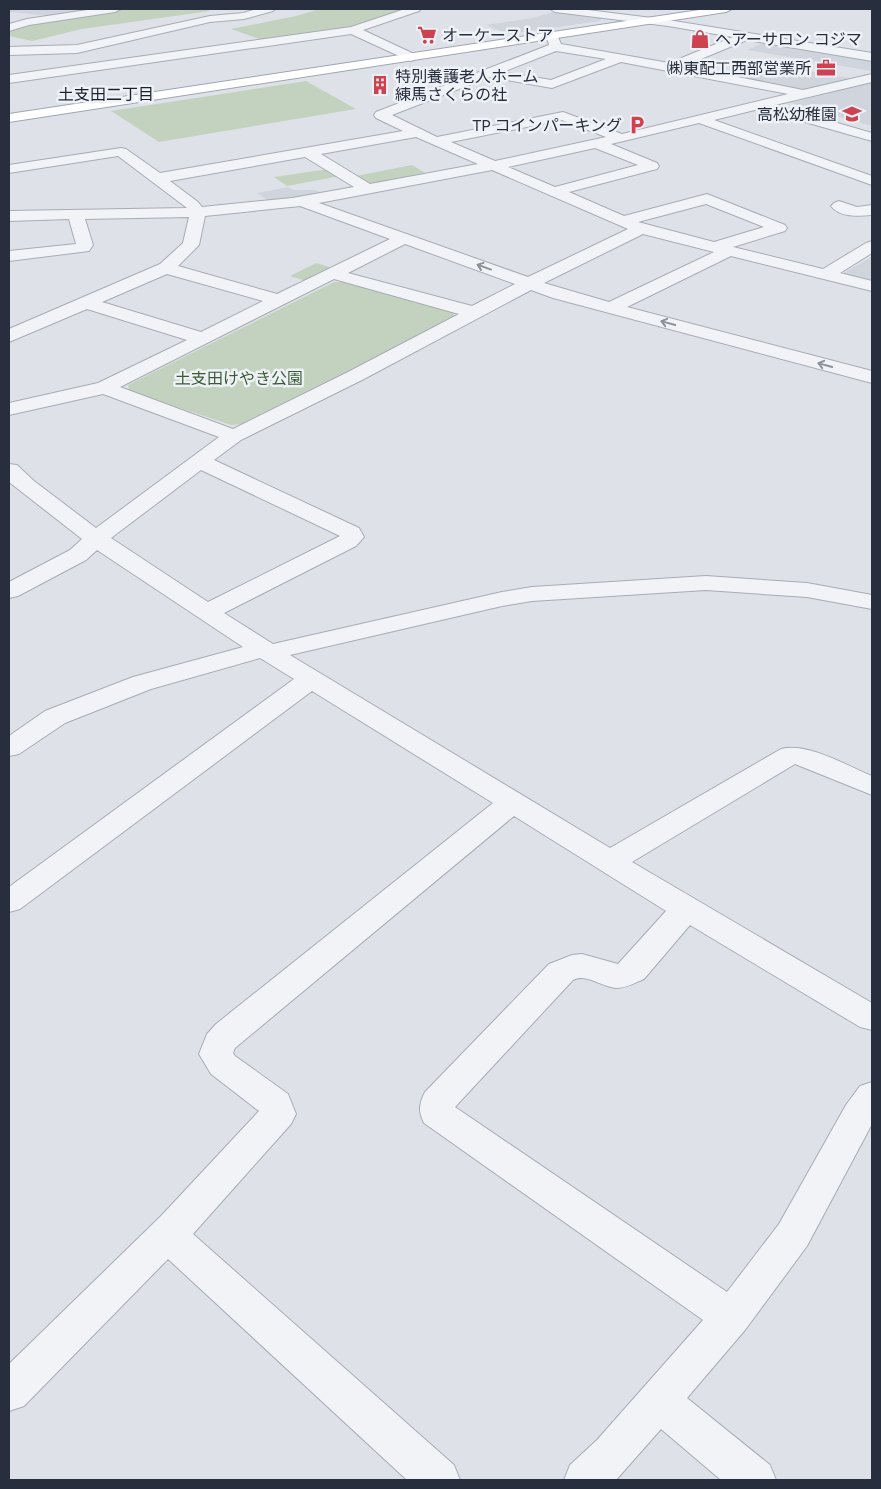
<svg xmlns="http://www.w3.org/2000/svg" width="881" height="1489" font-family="Figtree,'Noto Sans JP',sans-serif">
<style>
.built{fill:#d0d4dd}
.green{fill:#c3d2bf}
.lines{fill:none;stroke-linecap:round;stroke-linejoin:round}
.minor-casing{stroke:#a7acb5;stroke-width:2}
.major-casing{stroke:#9ea5b4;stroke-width:2}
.minor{fill:#f1f3f6;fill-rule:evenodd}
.major{fill:#fff;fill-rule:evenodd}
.oneway{stroke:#8c919a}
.labels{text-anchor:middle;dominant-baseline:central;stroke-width:5;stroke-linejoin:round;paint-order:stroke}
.far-poi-label{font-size:16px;fill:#272f3f;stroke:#eef1f6;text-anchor:start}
.far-neighbourhood-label{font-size:16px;fill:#1a2030;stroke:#eef1f6}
.far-park-label{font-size:16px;fill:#3a5b35;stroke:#eef1f6}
</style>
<rect width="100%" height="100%" fill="#dee2e8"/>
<g class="built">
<polygon points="9,9 108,9 52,16 9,12"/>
<polygon points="553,12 600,17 601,21 508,34 486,25 532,18"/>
<polygon points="763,43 872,62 872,71 747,50"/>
<polygon points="774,65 855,79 811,89 795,90 742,80"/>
<polygon points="872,82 872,126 791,103"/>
<polygon points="288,187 294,190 316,190 321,193 270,202 257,193"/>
<polygon points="872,257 872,282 847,277 843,273"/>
</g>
<g class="green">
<polygon points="125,9 204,9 210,11 82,29 32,41 9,36 9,30 33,22"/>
<polygon points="319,9 409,9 351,28 265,41 231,29 296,16"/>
<polygon points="306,81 356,109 159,142 111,111"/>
<polygon points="412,165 427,174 369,184 356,176"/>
<polygon points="329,169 340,176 287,186 274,177"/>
<polygon points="316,263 333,268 306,281 290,276"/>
<polygon points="334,282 345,282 451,311 455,316 244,424 231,425 129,391 128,385"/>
</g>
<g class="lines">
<g class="minor-casing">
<g id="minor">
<polygon points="94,9 121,9 115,12 29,25 9,31 9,24 27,19"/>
<polygon points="257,9 275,9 273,11 244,19 210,22 77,53 9,55 9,47 77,45 210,16 243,13"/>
<polygon points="405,9 421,9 419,11 363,30 414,54 416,57 414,60 410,61 351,34 9,83 9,75 351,27"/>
<path d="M550,9h30l88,11 204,33v8l-125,-21 -63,26 119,24 69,-16v8l-97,23 97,28v8l-113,-32 -45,11 158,56v9l-173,-62 -88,21 46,19 2,3 -2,3 -88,23 55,24 83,-22 5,2 73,29 2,3 -2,3 -52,16 90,22 43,-26 6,-2v12l-32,20 32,8v10l-141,-35 -104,51 245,64v12l-319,-85 -22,-8 -169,90 -121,60 -27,20 145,68 5,9 -8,9 -132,67 49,31 229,-52 30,-5 174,-11 101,7 65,12v14l-65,-12 -101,-7 -174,11 -30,5 -212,49 320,193 171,-99c27,-7 66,17 91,27v19l-77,-31 -163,98 240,141v27l-12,-3 -170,-102 -46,54c-9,4 -18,9 -28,9 -15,-1 -29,-15 -43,-8l-118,127 272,185 52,-68 67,-119 14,-19 12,-4v42l-65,122 -62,84 -58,68 83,67 6,15h-55l-60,-51 -45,51h-52l6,-15 27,-25 106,-120 -279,-197c-6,-12 -5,-19 1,-31l124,-128 23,-9 10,-1 36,10 48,-53 -152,-95 -279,232 -2,5 2,3 53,38 8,20 -5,10 -98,110 261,231 6,15h-53l-239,-221 -144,147 -15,5v-47l153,-149 97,-104 -48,-37 -12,-20 8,-20 9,-10 277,-221 -181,-112 -292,218 -11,3v-25l285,-208 -34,-21 -109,31 -86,34 -46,31 -10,2v-20l36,-25 88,-34 110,-30 -146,-97 -11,10 -68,36 -9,2v-16l61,-32 12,-11 -73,-57v-18l8,1 17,16 62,47 123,-91 -116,-43 -94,21v-12l89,-20 89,-43 -100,-31 -78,33v-13l151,-65 23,-21 6,-26 -104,2 8,26 -4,6 -80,10v-10l67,-7 -7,-25 -60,2v-10l178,-3 -69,-52 -109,17v-8l112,-17 5,1 34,24 243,-42 -27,-13 -2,-3 2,-3 173,-67 -1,-4 -5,-6 6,-4 9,6 3,7 108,19 64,-26 -65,-11 -113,-14zM556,51l50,8 -55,21 -48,-8zM621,62l167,32 -166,40 -59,-22 -126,25 -45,-22 98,-38 62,11zM562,120l44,17 -111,24 -44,-19zM416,137l62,27 -108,20 -49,-30zM595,148l43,17 -83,22 -47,-20zM305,157l49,30 -62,11 -90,9 -4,-5 -28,-21zM492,170l136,59 -100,48 -209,-74zM706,204l58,23 -50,15 -76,-20zM300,206l90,33 -113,55 -99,-28 21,-21 6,-29zM643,234l71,18 -105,50 -65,-19zM405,244l110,40 -43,22 -124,-33zM167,274l96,27 -62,31 -99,-30zM334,279l125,35 -111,58 -115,57 -113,-42zM201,470l139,66 -132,66 -97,-64z"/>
<path d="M839,201l18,6 15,-2v10c-13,1 -32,3 -41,-9l3,-3z"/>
</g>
</g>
<g class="major-casing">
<polygon id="major" points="706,9 732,9 726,12 9,122 9,114"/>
</g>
<use href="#minor" class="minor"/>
<use href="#major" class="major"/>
</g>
<defs><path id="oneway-shaft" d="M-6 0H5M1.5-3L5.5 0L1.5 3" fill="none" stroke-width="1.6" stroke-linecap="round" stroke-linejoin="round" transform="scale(1.25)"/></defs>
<g class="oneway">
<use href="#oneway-shaft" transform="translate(484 267) rotate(-160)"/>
<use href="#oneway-shaft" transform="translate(668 323) rotate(-165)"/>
<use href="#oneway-shaft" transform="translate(825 365) rotate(-165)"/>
</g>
<defs>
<g id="supermarket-bare" transform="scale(1.5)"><path d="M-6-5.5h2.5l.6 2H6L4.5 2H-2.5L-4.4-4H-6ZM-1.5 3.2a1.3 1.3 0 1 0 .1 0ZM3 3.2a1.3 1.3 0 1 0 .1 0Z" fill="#ce424f" stroke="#eef1f6" stroke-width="2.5" paint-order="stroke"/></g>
<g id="shop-bare" transform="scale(1.5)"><path d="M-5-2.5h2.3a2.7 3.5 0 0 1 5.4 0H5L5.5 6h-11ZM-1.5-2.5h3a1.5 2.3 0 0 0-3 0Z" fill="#ce424f" stroke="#eef1f6" stroke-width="2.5" paint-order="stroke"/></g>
<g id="office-bare" transform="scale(1.5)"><path d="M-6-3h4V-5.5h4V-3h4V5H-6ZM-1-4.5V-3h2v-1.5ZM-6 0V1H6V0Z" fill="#ce424f" stroke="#eef1f6" stroke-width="2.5" paint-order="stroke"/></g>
<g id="building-bare" transform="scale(1.5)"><path d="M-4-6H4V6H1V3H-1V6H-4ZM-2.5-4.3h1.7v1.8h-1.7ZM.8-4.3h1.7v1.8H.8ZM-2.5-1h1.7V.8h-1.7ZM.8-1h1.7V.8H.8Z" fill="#ce424f" stroke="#eef1f6" stroke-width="2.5" paint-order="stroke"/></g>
<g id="school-bare" transform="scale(1.5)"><path d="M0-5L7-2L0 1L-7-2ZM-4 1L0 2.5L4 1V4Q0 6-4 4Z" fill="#ce424f" stroke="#eef1f6" stroke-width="2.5" paint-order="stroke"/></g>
<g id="parking-bare" transform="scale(1.5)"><path d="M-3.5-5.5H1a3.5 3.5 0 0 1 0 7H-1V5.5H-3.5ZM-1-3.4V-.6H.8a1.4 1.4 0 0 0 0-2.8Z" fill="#ce424f" stroke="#eef1f6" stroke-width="2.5" paint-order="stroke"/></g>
</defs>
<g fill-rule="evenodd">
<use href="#supermarket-bare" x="427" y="35"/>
<use href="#shop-bare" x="700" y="39"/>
<use href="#office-bare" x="826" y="68"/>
<use href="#building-bare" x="380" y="85"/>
<use href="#school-bare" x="852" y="114"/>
<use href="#parking-bare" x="637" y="125"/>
</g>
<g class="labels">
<g class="far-poi-label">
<text x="442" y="35">オーケーストア</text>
<text x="715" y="39">ヘアーサロン コジマ</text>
<text x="811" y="68" text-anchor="end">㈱東配工西部営業所</text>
<text x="395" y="76">特別養護老人ホーム<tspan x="395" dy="18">練馬さくらの社</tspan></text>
<text x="837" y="114" text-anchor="end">高松幼稚園</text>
<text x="622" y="125" text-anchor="end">TP コインパーキング</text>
</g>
<g class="far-neighbourhood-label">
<text x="106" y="94">土支田二丁目</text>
</g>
<g class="far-park-label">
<text x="239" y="378">土支田けやき公園</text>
</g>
</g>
<rect width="881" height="1489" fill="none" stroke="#272f3f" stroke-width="20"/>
</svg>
